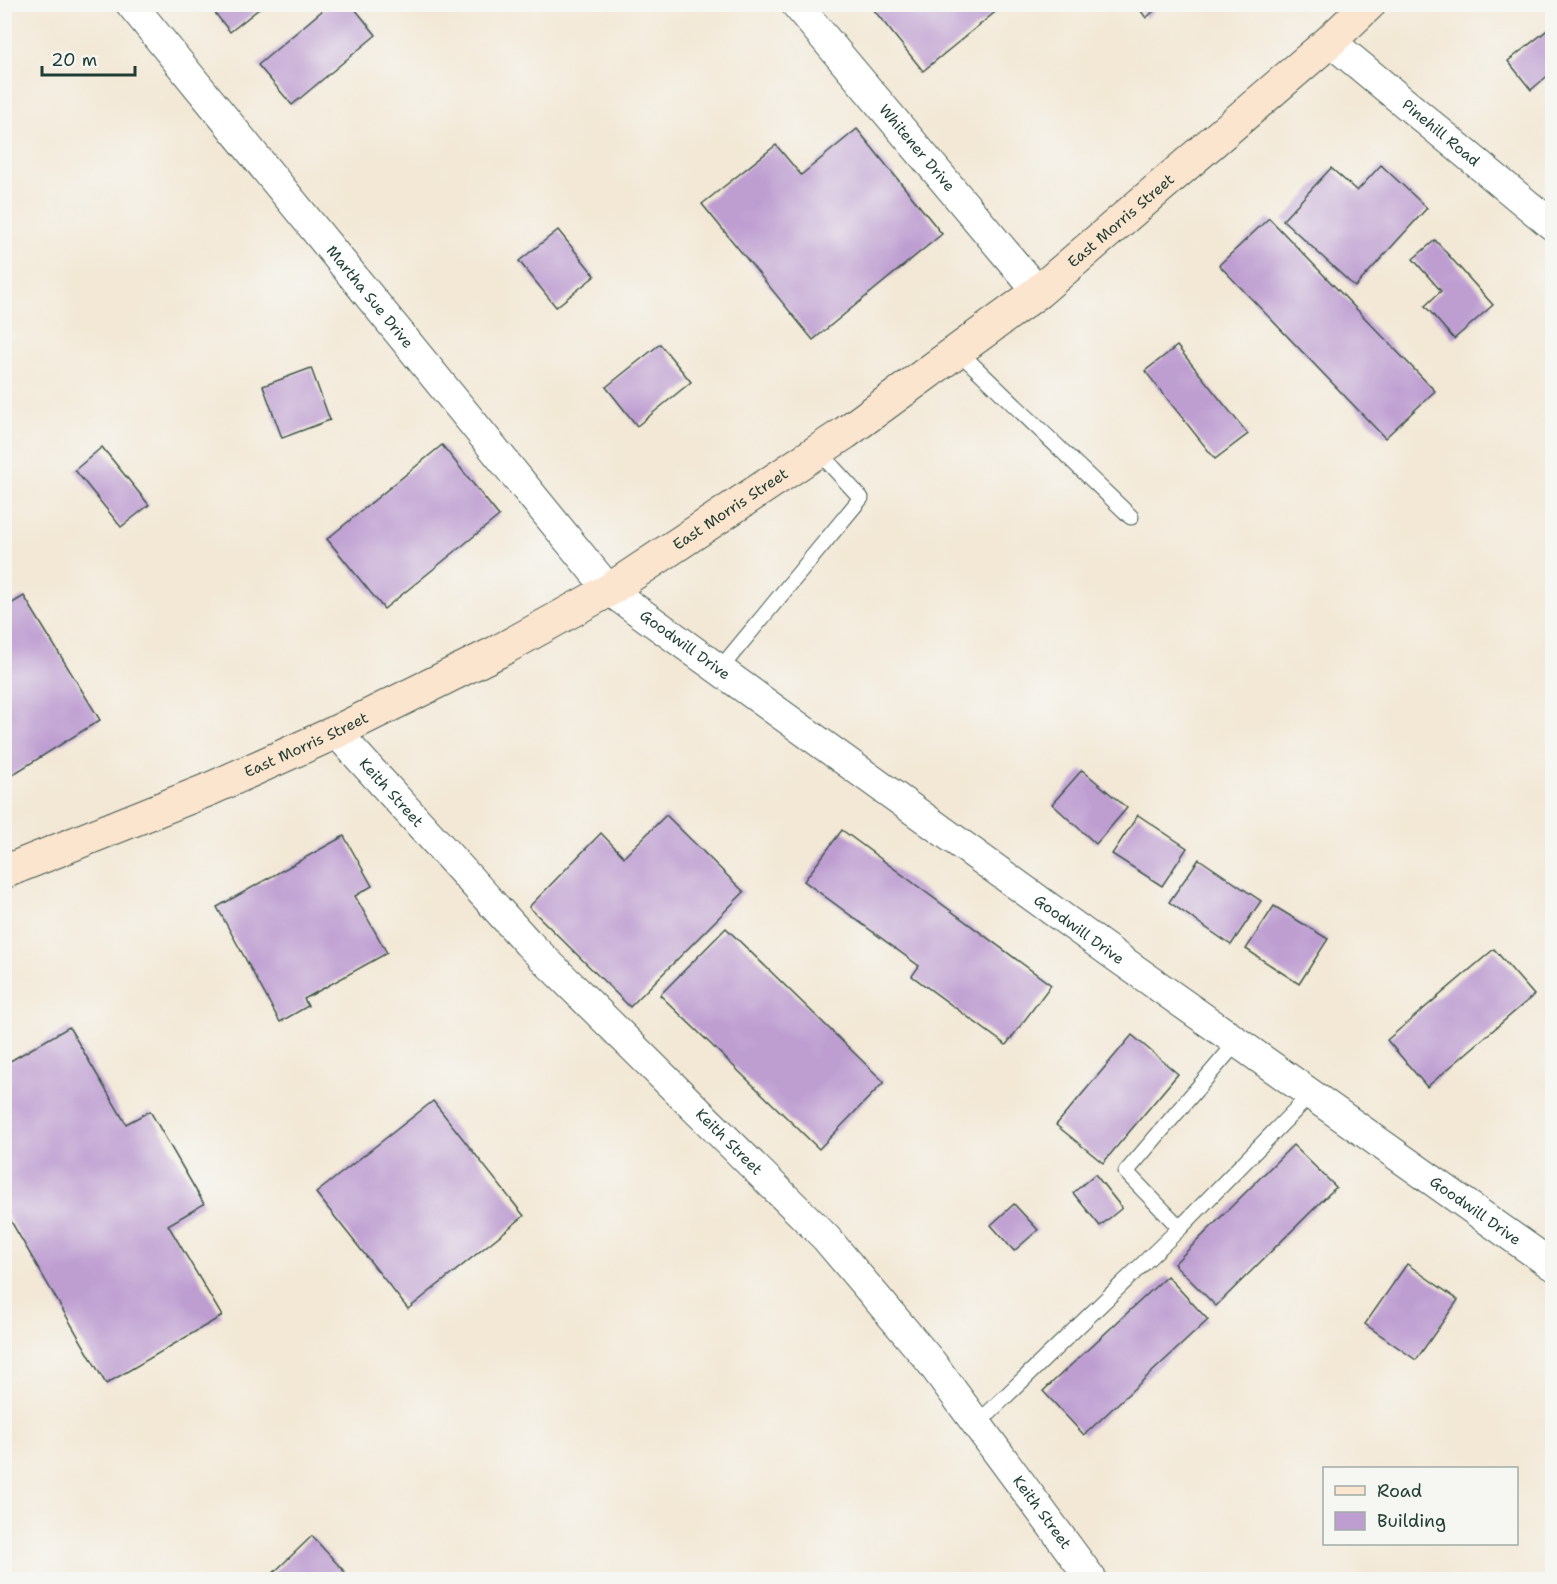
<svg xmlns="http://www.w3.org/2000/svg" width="1557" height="1584" font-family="'Shantell Sans',sans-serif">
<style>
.building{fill:#be9ed1}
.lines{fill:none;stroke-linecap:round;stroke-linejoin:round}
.service-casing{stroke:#3f574c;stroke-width:17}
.minor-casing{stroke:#3f574c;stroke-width:32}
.secondary-casing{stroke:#3f574c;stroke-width:35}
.service{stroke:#fff;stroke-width:15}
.minor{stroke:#fff;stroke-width:30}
.secondary{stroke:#fce5cf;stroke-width:33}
.labels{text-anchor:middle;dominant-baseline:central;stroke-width:6;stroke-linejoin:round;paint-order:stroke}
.street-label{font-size:15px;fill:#1f3d34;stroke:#f6f6f2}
</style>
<rect width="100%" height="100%" fill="#f6f6f2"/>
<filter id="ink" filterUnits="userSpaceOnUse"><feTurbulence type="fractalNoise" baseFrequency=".0167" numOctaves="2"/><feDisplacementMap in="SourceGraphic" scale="12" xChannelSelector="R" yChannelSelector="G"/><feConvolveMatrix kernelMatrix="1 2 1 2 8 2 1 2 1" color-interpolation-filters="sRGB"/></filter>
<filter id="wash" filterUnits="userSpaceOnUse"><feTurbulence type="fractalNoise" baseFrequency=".008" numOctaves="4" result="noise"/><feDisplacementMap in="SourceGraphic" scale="24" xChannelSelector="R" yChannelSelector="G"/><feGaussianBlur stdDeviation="1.35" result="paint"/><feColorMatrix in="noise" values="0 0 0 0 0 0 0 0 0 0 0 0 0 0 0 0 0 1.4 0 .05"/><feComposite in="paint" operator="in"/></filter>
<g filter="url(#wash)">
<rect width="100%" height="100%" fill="#f3e8d6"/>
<g id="blocks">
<g class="building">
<polygon points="208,4 257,4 260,8 230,32"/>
<polygon points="330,4 351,4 376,35 292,105 258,65"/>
<polygon points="869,4 1005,4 923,71"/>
<polygon points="1136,4 1162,4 1146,18"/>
<polygon points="1550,28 1552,32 1552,72 1531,90 1508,61"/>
<polygon points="857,129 942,234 813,340 702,204 776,145 801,175"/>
<polygon points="1381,165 1427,208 1355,287 1283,220 1331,168 1357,191"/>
<polygon points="1269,218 1435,391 1385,438 1219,265"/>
<polygon points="558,230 595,276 556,307 519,261"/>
<polygon points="1435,240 1493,305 1454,339 1425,306 1441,291 1413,259"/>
<polygon points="660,344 691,382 637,426 606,387"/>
<polygon points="1177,346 1248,434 1215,459 1145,371"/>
<polygon points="311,368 330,420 282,438 263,386"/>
<polygon points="442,445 499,516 384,609 327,539"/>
<polygon points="102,447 149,505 121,527 75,470"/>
<polygon points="24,596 100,720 7,778 4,774 4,608"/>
<polygon points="1082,770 1127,808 1096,844 1052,804"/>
<polygon points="666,815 744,892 630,1007 529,907 601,833 624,857"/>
<polygon points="1138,815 1187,848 1162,886 1112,854"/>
<polygon points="842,830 1051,985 1006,1045 912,976 919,966 804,881"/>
<polygon points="344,836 372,886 355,896 387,953 304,999 308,1006 280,1022 217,907"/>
<polygon points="1199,859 1261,901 1231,945 1169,902"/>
<polygon points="1274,906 1328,939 1299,984 1246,949"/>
<polygon points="726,928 884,1082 819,1149 660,995"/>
<polygon points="1494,949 1534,995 1427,1087 1387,1040"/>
<polygon points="69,1027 126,1124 150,1111 204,1204 168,1225 222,1316 106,1384 5,1211 5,1064"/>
<polygon points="1132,1035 1178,1074 1103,1163 1056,1125"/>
<polygon points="433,1101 524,1216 408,1309 316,1193"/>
<polygon points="1293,1145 1336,1187 1216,1306 1174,1264"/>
<polygon points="1095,1174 1122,1208 1100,1226 1073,1193"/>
<polygon points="1014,1204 1038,1230 1014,1251 991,1225"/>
<polygon points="1407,1264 1458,1300 1416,1360 1365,1324"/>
<polygon points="1167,1276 1208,1320 1084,1435 1043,1391"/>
<polygon points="312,1536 352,1580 266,1580"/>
</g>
</g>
</g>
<g filter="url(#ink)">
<use href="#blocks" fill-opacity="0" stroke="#3f574c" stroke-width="1.5"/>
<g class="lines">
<g class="service-casing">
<g id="service">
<polyline points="958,351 1131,517"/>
<polyline points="719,670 861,498 818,451"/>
<polyline points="1237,1042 1126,1172 1180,1228 1311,1094"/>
<polyline points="977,1424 1180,1228"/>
</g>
</g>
<g class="minor-casing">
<g id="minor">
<path id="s1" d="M131,4l478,586 508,367 435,308"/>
<path id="s2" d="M796,4l242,288"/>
<path id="s3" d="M1330,41l222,184"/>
<path id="s4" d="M336,732l192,211 298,295 105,124 161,218"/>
</g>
</g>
<g class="secondary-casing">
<g id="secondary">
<path id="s5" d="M4,872l206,-83 126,-57 163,-81 110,-61 236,-157 193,-141 292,-251 39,-37"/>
</g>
</g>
<use href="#service" class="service"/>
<use href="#minor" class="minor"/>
<use href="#secondary" class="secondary"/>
</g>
</g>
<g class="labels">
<g class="street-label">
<text stroke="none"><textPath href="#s3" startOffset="144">Pinehill Road</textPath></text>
<text stroke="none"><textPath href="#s2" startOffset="188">Whitener Drive</textPath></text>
<text stroke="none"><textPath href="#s5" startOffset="1300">East Morris Street</textPath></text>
<text stroke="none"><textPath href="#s1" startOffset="378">Martha Sue Drive</textPath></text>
<text stroke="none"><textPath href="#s5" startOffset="814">East Morris Street</textPath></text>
<text stroke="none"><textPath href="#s1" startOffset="850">Goodwill Drive</textPath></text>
<text stroke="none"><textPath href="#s5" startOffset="328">East Morris Street</textPath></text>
<text stroke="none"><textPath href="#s4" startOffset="82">Keith Street</textPath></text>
<text stroke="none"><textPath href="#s1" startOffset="1336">Goodwill Drive</textPath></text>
<text stroke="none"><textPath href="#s4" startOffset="568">Keith Street</textPath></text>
<text stroke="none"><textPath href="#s1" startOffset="1822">Goodwill Drive</textPath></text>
<text stroke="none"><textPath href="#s4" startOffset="1054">Keith Street</textPath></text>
</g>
</g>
<rect width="1557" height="1584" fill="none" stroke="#f6f6f2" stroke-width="24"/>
<rect x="1323" y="1467" width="195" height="78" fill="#f6f6f2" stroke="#a0aca6" stroke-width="1.5"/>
<rect x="1335" y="1486" width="30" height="9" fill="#fce5cf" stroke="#a0aca6" stroke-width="1.5"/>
<text x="1377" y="1497" font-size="18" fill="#1f3d34">Road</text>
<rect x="1335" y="1512" width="30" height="18" fill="#be9ed1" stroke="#a0aca6" stroke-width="1.5"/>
<text x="1377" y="1527" font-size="18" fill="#1f3d34">Building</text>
<path d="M42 66v9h93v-9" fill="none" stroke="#1f3d34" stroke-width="3"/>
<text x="51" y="66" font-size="18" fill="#1f3d34" stroke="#f6f6f2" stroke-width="4.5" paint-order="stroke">20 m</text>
</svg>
